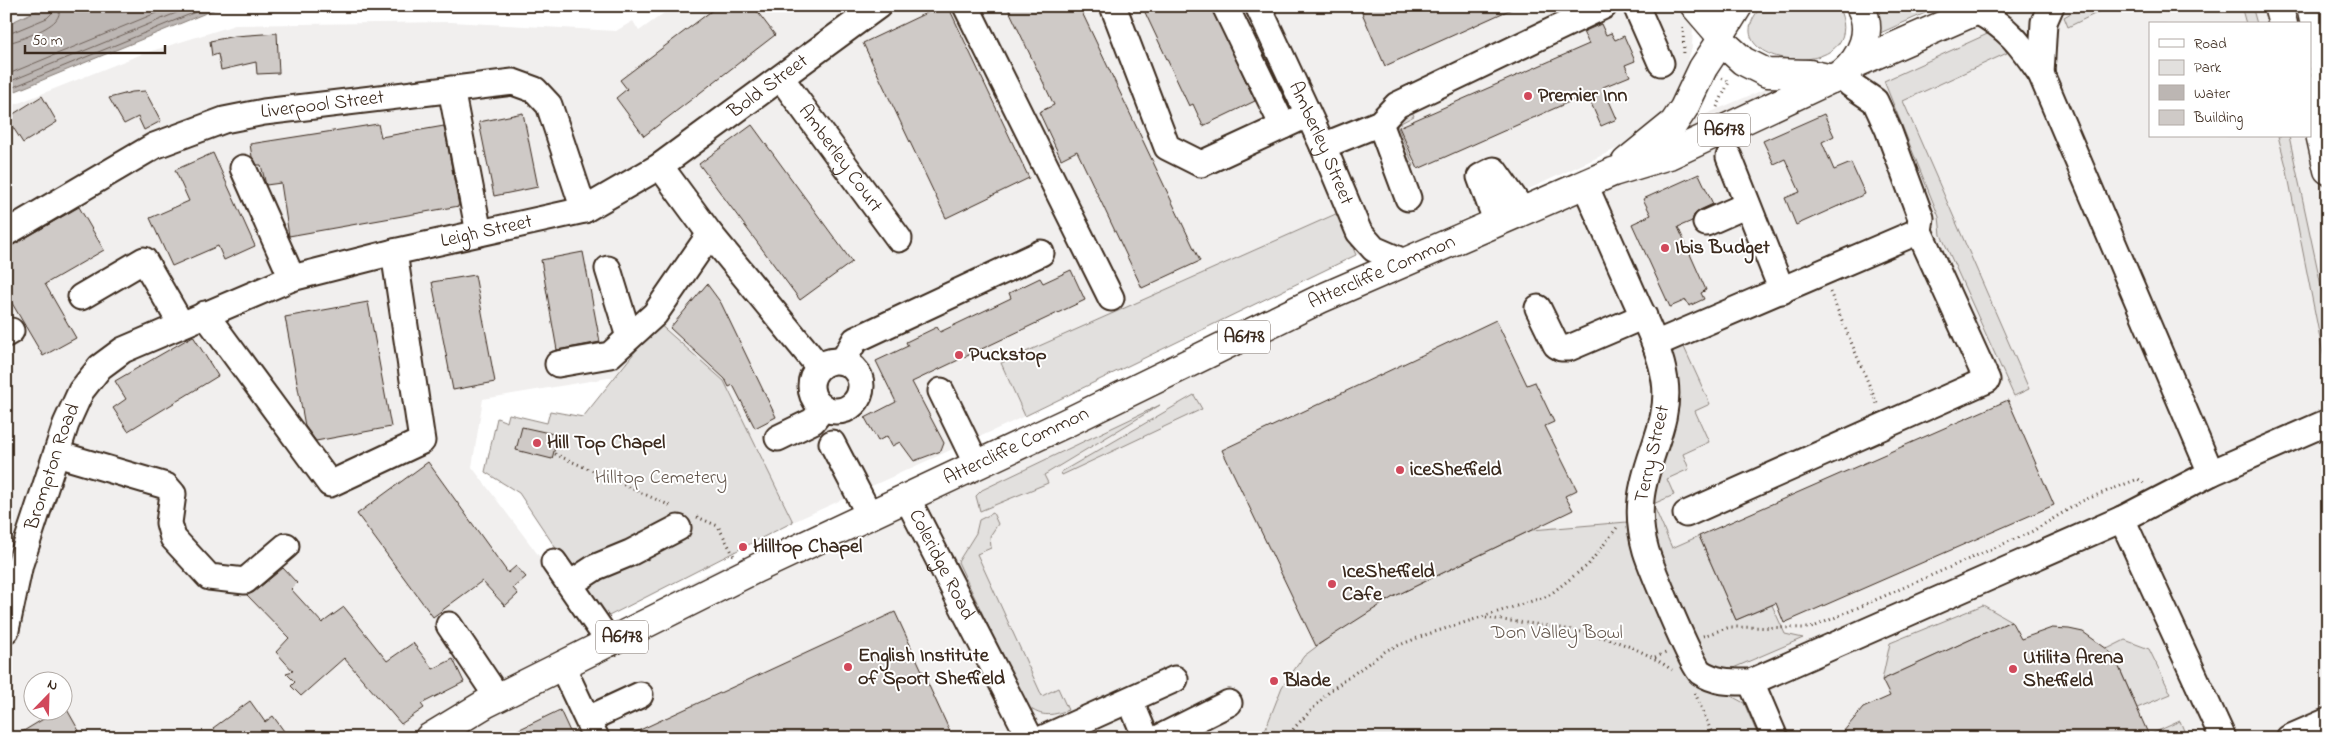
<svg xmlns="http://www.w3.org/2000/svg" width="2334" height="744" font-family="'Indie Flower',sans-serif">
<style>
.built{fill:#f1efee;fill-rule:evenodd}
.green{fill:#e2e0de;stroke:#8e857e}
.water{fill:#bcb6b3;stroke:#887e77}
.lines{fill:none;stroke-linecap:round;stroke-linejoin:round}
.shore{stroke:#6f625a;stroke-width:1}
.building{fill:#cfcac7;stroke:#3b2a1e}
.minor-casing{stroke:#3b2a1e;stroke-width:29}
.major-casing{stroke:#3b2a1e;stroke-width:31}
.path{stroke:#3b2a1e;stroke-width:3;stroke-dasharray:1 4;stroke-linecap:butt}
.minor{stroke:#fff;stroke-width:25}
.major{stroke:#fff;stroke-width:28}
.poi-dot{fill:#d1495b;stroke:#fff;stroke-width:2}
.labels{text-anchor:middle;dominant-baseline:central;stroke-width:4;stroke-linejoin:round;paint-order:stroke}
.shield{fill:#fff;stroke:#766a62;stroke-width:1}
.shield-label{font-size:19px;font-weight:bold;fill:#3b2a1e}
.street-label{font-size:20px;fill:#3b2a1e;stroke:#fff}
.poi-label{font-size:20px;font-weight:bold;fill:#3b2a1e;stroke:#fff;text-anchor:start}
.park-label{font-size:20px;fill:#65584e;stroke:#fff}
</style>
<rect width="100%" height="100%" fill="#fff"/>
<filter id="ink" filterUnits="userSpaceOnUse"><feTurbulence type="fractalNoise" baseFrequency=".02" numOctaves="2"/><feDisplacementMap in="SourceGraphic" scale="10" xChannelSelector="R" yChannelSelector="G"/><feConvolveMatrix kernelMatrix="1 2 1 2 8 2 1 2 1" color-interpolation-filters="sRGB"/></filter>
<g filter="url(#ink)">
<g class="built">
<polygon points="6,6 46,6 6,25"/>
<path d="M674,6h1014l5,20 -1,22 -7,22 -11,26 -18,26 -25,20 -215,99 -60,14 -18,-42 -337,151 24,52 -232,106 -45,-91 -90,-108 -44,54 -131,22 -11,68 125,166 103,-56 896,-416 364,-155h368v732h-2322v-630l136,-54 93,-29 216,-3 165,9 17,-10 6,10zM2150,24h160v112h-160zM32,682h30v30h-30z"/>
</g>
<g class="green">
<path d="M1762,6h76c39,79 -134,63 -76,0z"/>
<polygon points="1872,6 1941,6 1878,34"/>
<polygon points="2083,6 2111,6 2068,27 2064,17"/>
<polygon points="2241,6 2252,6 2257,24 2246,24"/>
<polygon points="1994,31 2007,53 1903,101 2029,389 2014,396 1941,235 1939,217 1884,81"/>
<polygon points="1409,104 1414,116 1397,125 1414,166 1412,167 1395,128 1395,120"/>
<polygon points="2278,136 2289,136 2328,318 2328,379 2286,166"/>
<polygon points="1338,213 1356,255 1025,416 1001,363"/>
<polygon points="658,323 724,381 793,522 603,619 519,493 485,472 497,418 507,422 509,414 547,423 550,411 583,417"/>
<polygon points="1676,345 1683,345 1710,404 1695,411 1709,442 1683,454 1689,469 1667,479 1674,495 1653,504 1672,548 1699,536 1736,620 1772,605 1785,634 1803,638 1717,675 1704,664 1646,536 1672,355"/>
<polygon points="1194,395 1202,409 1062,475 1061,472"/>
<polygon points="1160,405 1044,475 1048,483 980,511 976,496 982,490"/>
<path d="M993,513l5,11 -8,12 1,12 -14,6 65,142 16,-8 10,22c-17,6 -28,8 -43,-6l-67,-142 18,-29 3,-13z"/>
<polygon points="1627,522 1672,644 1700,679 1744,703 1759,738 1262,738 1282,687 1304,656 1340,629 1393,597 1532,530"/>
<polygon points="1983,605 2011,621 1882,680 1890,643"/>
<polygon points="2125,640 2149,649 2171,694 2137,708 2115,658 2107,649"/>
<polygon points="2180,721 2187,738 2150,738 2149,735"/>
</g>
<polygon class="water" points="46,6 223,6 6,95 6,25"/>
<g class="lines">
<g class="shore">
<polyline points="6,35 47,18 52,13 53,6"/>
<path d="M6,43c11,-1 42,-14 49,-22 4,-4 5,-9 5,-15"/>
<polyline points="6,75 173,6"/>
<polyline points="6,83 193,6"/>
<polyline points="6,90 210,6"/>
</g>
</g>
<g class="building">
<polygon points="718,6 753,6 775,35 644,136 616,98 627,89 620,80"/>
<polygon points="941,6 948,6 1029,178 946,218 863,43"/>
<polygon points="1007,6 1079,6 1200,261 1142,288 1077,151 1061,159 1039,112 1054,105"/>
<polygon points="1142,6 1211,6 1255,101 1203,126 1193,104 1189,106"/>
<polygon points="1359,6 1518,6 1385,66"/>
<polygon points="1601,24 1606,35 1611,33 1615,40 1624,36 1635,61 1625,65 1630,76 1603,87 1617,119 1601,126 1587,94 1418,169 1399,127 1589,44 1583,32"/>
<polygon points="277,33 279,73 257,74 256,62 221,70 218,54 212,56 210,41 235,36"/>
<polygon points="145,91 161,121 144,130 138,117 124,124 109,98 132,92"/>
<polygon points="42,96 57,122 23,143 7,118"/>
<polygon points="523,113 538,187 494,196 479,122"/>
<polygon points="1824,114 1834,136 1822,142 1834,170 1851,163 1865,194 1796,225 1785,198 1800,192 1785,159 1774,164 1763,141"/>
<polygon points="378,124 381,137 444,126 459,206 289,236 281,183 266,185 261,165 257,165 252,157 250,144"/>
<polygon points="752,125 852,262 800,300 699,164"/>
<polygon points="213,153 255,246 224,260 218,246 172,266 150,218 189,201 175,170"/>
<polygon points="1699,174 1713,204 1700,210 1694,215 1692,221 1678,227 1706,290 1701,293 1704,299 1689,306 1686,300 1670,307 1632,224 1651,215 1643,199"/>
<polygon points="79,207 104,250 45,284 76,338 43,356 6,293 6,247 13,245"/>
<polygon points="583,252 600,342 557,350 541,260"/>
<polygon points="1071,270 1085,300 912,382 944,443 941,451 914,461 900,442 892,446 887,436 878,441 865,418 896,402 876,361 908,346 906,342 937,327 940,332 1011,298 1009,293 1040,278 1043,283"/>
<polygon points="475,275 495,382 453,390 432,282"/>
<polygon points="707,284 721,303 776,417 755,428 733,385 729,387 725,379 670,328"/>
<polygon points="368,302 391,427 316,441 305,426 285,317"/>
<polygon points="1496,320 1527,385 1535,382 1554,422 1545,426 1577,490 1565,496 1573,510 1393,597 1316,646 1222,450"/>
<polygon points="193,336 218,376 128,431 113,408 126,399 115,381"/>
<polygon points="2008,400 2054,505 1784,623 1776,603 1736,620 1699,536"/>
<polygon points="522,427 558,435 552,459 516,450"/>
<polygon points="428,462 508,573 516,566 526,577 513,588 518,594 505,606 482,581 433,617 357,514"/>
<polygon points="283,568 297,583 291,589 322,623 344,607 387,661 413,643 433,669 453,659 464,682 421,704 424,708 401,724 344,658 301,696 291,686 295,682 286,673 293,671 276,652 289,638 247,595 254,592"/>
<polygon points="895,612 953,738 623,738 655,723"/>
<polygon points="2011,621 2021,639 2052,628 2069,629 2083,632 2107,649 2115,658 2150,738 1838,738 1863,708 1890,696 1882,680"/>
<polygon points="250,701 265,722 273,716 289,738 220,738 213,728"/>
<polygon points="65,706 83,738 12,738 55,712 62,712"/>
<polygon points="560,710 573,738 501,738"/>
</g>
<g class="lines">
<g class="minor-casing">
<g id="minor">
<polyline points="966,6 1111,298"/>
<polyline points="1113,6 1167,147 1201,164 1307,115"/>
<polyline points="1225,6 1283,126"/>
<path id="s1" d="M1258,6l65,140 36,86 15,17 30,13"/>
<polyline points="1636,6 1661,63"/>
<path d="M1977,11c33,18 43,33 64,63l170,399"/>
<polyline points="2041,74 2044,22 2051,6"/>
<path id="s2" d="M781,78l118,161"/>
<polyline points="451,89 479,233"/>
<polyline points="1380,123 1408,198"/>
<polyline points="1323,146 1380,123 1397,105 1604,6"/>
<polyline points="1729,157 1782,291"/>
<polyline points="660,166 710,234 819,367"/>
<polyline points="243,168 292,278"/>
<path d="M1585,185c16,37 33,74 49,111 12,27 27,56 31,85 6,42 -20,77 -24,118 -2,18 0,35 5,52 5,16 46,115 54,121 16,11 33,10 51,10l371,-163 89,-46 117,-51"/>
<polyline points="1497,223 1480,177 1494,170 1523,211"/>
<polyline points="1706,223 1747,205"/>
<path id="s3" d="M6,233l148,-87 70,-26 40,-8 249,-30 22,8 14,15 35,105"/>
<polyline points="608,269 629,337"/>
<polyline points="81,297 144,260 181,324"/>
<polyline points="1538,308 1556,345 1561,348 1569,348 1644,316"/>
<polyline points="205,314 330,484 422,441 394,252"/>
<polyline points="6,334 11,331"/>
<polyline points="1655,344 1919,231 1921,218 1888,129 1875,101 1850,84 1842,74"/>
<circle cx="836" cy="386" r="25"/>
<polyline points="843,361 855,340 1041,253"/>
<polyline points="558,364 610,355 655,314 710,234"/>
<polyline points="941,391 977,465"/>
<polyline points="778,438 813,421 823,408"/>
<polyline points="832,443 870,516"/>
<polyline points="57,454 166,486 173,494 169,523 173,538 209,577 245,581 286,546"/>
<path id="s4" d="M907,498l123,240"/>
<polyline points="1686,514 1987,380 1919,231"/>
<polyline points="2122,519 2223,738"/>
<polyline points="554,562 610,643"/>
<polyline points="570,584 596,567 630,553 678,528"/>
<polyline points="449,625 498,698"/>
<path id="s5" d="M6,630l14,-66 46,-140 15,-33 19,-24 23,-17 169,-72 102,-26 190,-42 76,-44 218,-160"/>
<polyline points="562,666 596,738"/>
<polyline points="1751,682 1775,738"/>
<polyline points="1130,700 1146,738"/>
<polyline points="588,719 640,695"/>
<polyline points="1044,738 1175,679"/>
<polyline points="1159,738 1229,703"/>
<polyline points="2289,738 2328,721"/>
</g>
</g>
<g class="major-casing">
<g id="major">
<polyline points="1695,6 1720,35"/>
<polyline points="1738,6 1720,35 1721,41 1743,61 1767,73 1809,74 1832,79"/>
<polyline points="2278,6 2283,24"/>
<polyline points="2311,6 2325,75 2316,116"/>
<polyline points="1852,65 1987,6"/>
<polyline points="2310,102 2316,116 2328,170"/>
<polyline points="1626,162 1674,123 1684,108 1703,68 1721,41"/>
<path id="s6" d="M429,738l56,-34 272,-136 309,-145 254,-124 293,-127 56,-17 173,-81c20,-17 32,-43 18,-68"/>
</g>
</g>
<g class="path">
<polyline points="6,11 16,6"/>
<polyline points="1683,27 1684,56"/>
<polyline points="1717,107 1729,82 1722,78"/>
<polyline points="1830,292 1878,406"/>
<polyline points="555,454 673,507"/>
<polyline points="697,517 718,526 734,556"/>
<path d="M1486,618c63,8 133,13 186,52"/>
<polyline points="1703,636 1730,627 1811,628 2033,531 2082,501 2138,479 2144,483"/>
<polyline points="1655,657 1666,653"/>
<polyline points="1695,693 1714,738"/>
<polyline points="1288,738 1294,728 1331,690 1387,650 1425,635 1548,596 1588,565 1619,525"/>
</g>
<use href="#minor" class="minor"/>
<use href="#major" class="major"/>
</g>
</g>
<g class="poi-dot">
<circle cx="1528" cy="96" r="5"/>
<circle cx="1665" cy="248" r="5"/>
<circle cx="959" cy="355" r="5"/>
<circle cx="537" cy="443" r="5"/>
<circle cx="1400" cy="470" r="5"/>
<circle cx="743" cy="547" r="5"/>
<circle cx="1332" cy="584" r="5"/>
<circle cx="848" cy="667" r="5"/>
<circle cx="2013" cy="669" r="5"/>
<circle cx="1274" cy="681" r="5"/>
</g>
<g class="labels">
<g class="shield">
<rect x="1698" y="113.5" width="52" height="33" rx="4"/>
<rect x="1218" y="320.5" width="52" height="33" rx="4"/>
<rect x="596" y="620.5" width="52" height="33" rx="4"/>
</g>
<g class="shield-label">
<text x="1724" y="130">A6178</text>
<text x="1244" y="337">A6178</text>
<text x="622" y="637">A6178</text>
</g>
<g class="street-label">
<text stroke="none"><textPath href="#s5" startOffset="1016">Bold Street</textPath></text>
<text stroke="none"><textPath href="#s3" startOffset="346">Liverpool Street</textPath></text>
<text stroke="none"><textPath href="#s1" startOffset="151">Amberley Street</textPath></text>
<text stroke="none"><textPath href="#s2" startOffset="100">Amberley Court</textPath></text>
<text stroke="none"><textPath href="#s5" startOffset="694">Leigh Street</textPath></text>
<text stroke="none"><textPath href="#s6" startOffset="1061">Attercliffe Common</textPath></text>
<text stroke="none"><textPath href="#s6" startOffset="656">Attercliffe Common</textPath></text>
<text transform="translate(1653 454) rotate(-77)">Terry Street</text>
<text stroke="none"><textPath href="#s5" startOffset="170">Brompton Road</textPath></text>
<text stroke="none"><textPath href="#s4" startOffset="75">Coleridge Road</textPath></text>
</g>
<g class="poi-label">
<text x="1538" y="96">Premier Inn</text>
<text x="1675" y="248">Ibis Budget</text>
<text x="969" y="355">Puckstop</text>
<text x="547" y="443">Hill Top Chapel</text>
<text x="1410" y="470">iceSheffield</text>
<text x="753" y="547">Hilltop Chapel</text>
<text x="1342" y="572">IceSheffield<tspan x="1342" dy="23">Cafe</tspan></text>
<text x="858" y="656">English Institute<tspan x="858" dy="23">of Sport Sheffield</tspan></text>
<text x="2023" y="658">Utilita Arena<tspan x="2023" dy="23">Sheffield</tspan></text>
<text x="1284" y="681">Blade</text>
</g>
<g class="park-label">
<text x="661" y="478">Hilltop Cemetery</text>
<text x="1557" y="633">Don Valley Bowl</text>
</g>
</g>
<rect width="2334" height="744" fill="none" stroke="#fff" stroke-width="25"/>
<rect x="12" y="12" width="2309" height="719" fill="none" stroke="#3b2a1e" stroke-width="2" filter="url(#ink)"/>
<rect x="2149" y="22" width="162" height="115" fill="#ffffff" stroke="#b1aaa5"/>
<rect x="2159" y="39" width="25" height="8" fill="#ffffff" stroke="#b1aaa5"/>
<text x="2194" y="48" font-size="15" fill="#3b2a1e">Road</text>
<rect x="2159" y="60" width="25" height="15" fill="#e2e0de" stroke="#b1aaa5"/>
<text x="2194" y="72" font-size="15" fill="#3b2a1e">Park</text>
<rect x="2159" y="85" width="25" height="15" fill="#bcb6b3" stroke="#b1aaa5"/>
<text x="2194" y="98" font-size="15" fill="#3b2a1e">Water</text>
<rect x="2159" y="110" width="25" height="15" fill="#cfcac7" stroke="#b1aaa5"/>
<text x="2194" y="122" font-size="15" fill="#3b2a1e">Building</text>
<g transform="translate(48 696) rotate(23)"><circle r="24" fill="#ffffff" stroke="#b1aaa5"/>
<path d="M0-4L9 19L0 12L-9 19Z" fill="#d1495b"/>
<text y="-8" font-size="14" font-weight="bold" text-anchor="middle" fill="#3b2a1e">N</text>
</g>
<path d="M25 45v8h140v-8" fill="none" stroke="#3b2a1e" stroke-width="2.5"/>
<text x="32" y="45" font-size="15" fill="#3b2a1e" stroke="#ffffff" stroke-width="4" paint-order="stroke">50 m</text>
</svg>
